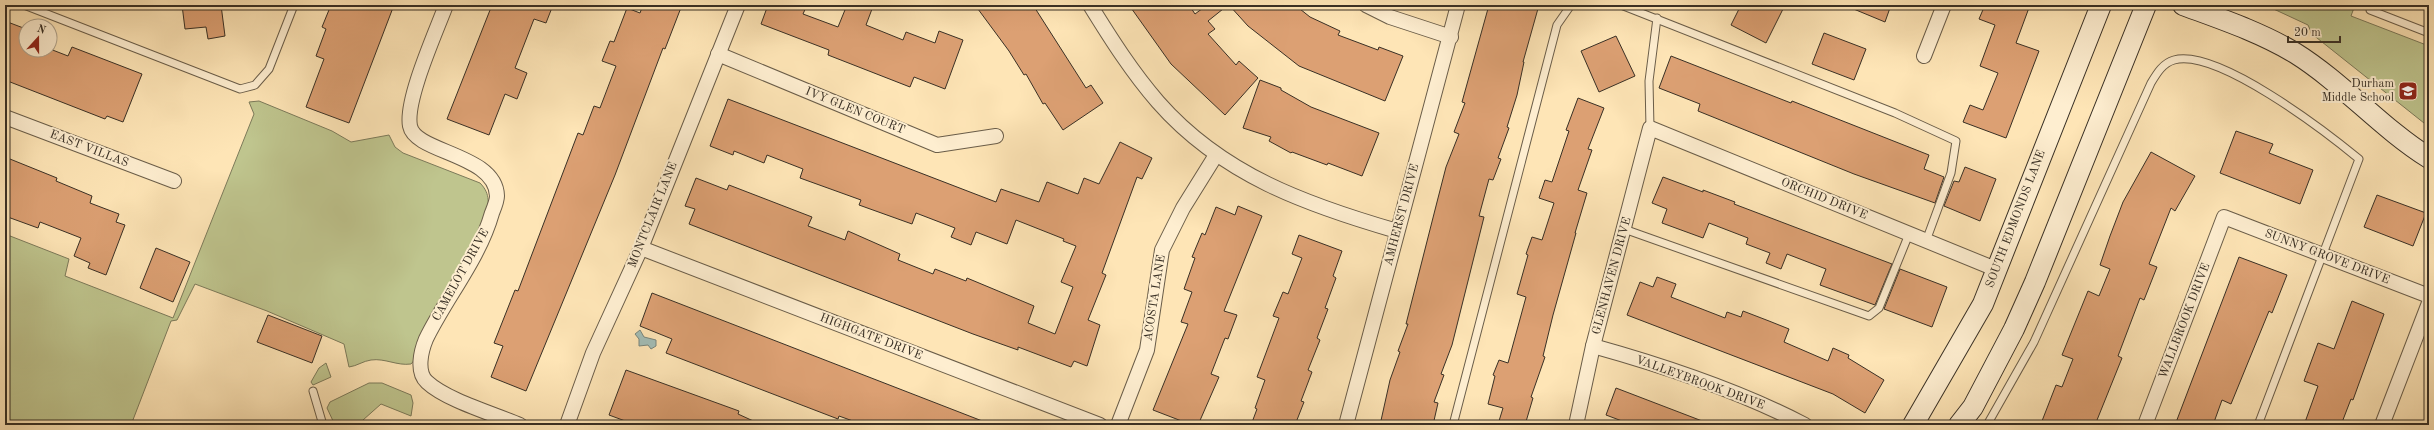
<svg xmlns="http://www.w3.org/2000/svg" width="2434" height="430" font-family="'Old Standard TT',serif">
<style>
.green{fill:#bfc58e;stroke:#7c7a5a}
.water{fill:#a2bdb6;stroke:#78857c}
.building{fill:#dca073;stroke:#393025}
.lines{fill:none;stroke-linecap:round;stroke-linejoin:round}
.lane-casing{stroke:#6a5d49;stroke-width:9}
.street-casing{stroke:#6a5d49;stroke-width:16}
.secondary-casing{stroke:#393025;stroke-width:22}
.lane{stroke:#feeed0;stroke-width:7}
.street{stroke:#feeed0;stroke-width:14}
.secondary{stroke:#feeed0;stroke-width:20}
.labels{text-anchor:middle;dominant-baseline:central;stroke-width:4;stroke-linejoin:round;paint-order:stroke}
.poi-label{font-size:12px;fill:#393025;stroke:#feeed0;text-anchor:end}
.street-label{font-size:12px;fill:#393025;stroke:#feeed0}
</style>
<rect width="100%" height="100%" fill="#fee5b6"/>
<filter id="stains"><feTurbulence type="fractalNoise" baseFrequency=".005" numOctaves="4"/><feColorMatrix values="0 0 0 0 .2 0 0 0 0 .09 0 0 0 0 .02 0 0 0 .5 -.17"/></filter>
<radialGradient id="worn" r=".72"><stop offset=".6" stop-color="#630" stop-opacity="0"/><stop offset="1" stop-color="#630" stop-opacity=".3"/></radialGradient>
<g class="green">
<polygon points="2265,5 2355,5 2351,16 2429,46 2429,127 2312,34 2308,25"/>
<path d="M259,101l73,30 19,11 38,-7 6,12 8,6 77,30c11,11 9,22 5,36l-67,137 -7,8c-14,2 -26,-6 -40,-4 -8,1 -14,6 -22,7l-5,-23 -77,-33 -72,-27 -18,36 -6,1 -40,104h-126v-191l64,25 -4,17 108,42 81,-204 -5,-12z"/>
<polygon points="326,363 331,377 313,385 311,382 319,368"/>
<polygon points="369,383 382,383 411,395 413,403 411,416 381,404 363,420 360,425 350,425 341,421 334,423 327,408 330,402"/>
</g>
<polygon class="water" points="640,330 644,337 656,340 656,346 651,349 648,345 639,346 639,339 635,334"/>
<g class="building">
<polygon points="182,5 221,5 225,36 208,39 206,27 185,29"/>
<polygon points="331,5 394,5 349,123 306,107 324,59 316,56 326,29 322,27"/>
<polygon points="492,5 553,5 546,23 534,19 515,68 527,73 517,99 505,94 489,135 447,119"/>
<polygon points="643,5 682,5 665,49 663,48 615,175 526,391 491,377 503,346 494,343 515,290 518,291 578,133 583,135 594,106 600,108 616,66 602,61 610,41 614,42 627,8 640,13"/>
<polygon points="768,5 807,5 803,14 838,27 847,5 862,5 872,9 866,25 903,40 906,32 935,43 939,31 963,40 945,89 914,77 910,87 828,55 829,50 761,24"/>
<polygon points="975,5 1033,5 1086,88 1091,85 1103,103 1063,130 1045,103 1043,104 1026,74 1024,75 1009,51"/>
<polygon points="1129,5 1189,5 1195,14 1207,5 1228,5 1208,21 1215,29 1208,34 1236,65 1239,61 1258,78 1225,115 1171,64"/>
<polygon points="1229,5 1295,5 1310,17 1340,31 1338,35 1378,50 1379,47 1403,56 1385,101 1299,66 1248,26"/>
<polygon points="1489,5 1539,5 1523,62 1524,62 1517,95 1507,127 1509,128 1498,158 1501,159 1493,180 1489,179 1479,216 1484,217 1452,345 1441,374 1444,375 1434,402 1438,403 1433,425 1380,425 1390,380 1400,352 1398,351 1408,324 1406,324 1437,202 1446,167 1459,134 1454,132 1465,103 1462,102"/>
<polygon points="1741,5 1785,5 1766,43 1731,25"/>
<polygon points="1844,5 1891,5 1885,22"/>
<polygon points="1985,5 2030,5 2016,43 2039,51 2006,138 1963,122 1970,105 1983,110 1998,73 1980,66 1995,25 1979,19"/>
<polygon points="5,21 26,29 26,50 50,49 68,56 72,47 142,74 123,122 107,116 105,119 5,80"/>
<polygon points="1824,33 1866,49 1854,80 1812,64"/>
<polygon points="1616,36 1635,76 1599,92 1581,51"/>
<polygon points="1671,56 1791,103 1792,101 1929,155 1924,169 1944,177 1935,203 1854,174 1698,111 1700,104 1659,88"/>
<polygon points="1260,80 1281,88 1281,90 1311,107 1379,133 1362,176 1328,163 1327,165 1292,152 1291,153 1269,141 1271,137 1243,128"/>
<polygon points="1578,98 1604,108 1588,149 1592,150 1578,190 1587,193 1575,233 1576,233 1553,315 1543,356 1545,357 1531,397 1533,398 1525,425 1512,425 1499,421 1503,408 1488,404 1495,376 1493,375 1499,360 1508,363 1526,297 1517,294 1528,255 1526,254 1532,237 1542,240 1554,203 1539,198 1545,180 1552,182 1569,131 1566,130"/>
<polygon points="728,99 996,202 1001,189 1039,202 1047,182 1078,194 1084,178 1099,184 1120,142 1152,158 1142,179 1137,177 1102,273 1106,275 1088,320 1100,325 1087,366 1074,361 1071,367 1018,347 1018,350 973,334 689,224 695,209 685,206 696,178 727,190 729,185 812,217 808,226 845,240 848,231 900,254 898,260 933,274 935,269 966,281 967,278 1034,306 1028,323 1055,334 1073,287 1061,282 1076,246 1063,241 1064,239 1016,220 1007,244 976,232 971,245 951,237 955,228 916,213 912,224 859,205 861,200 800,178 803,169 767,155 764,163 734,151 733,155 710,146"/>
<polygon points="2236,131 2273,144 2269,153 2313,170 2300,204 2220,173"/>
<polygon points="2151,152 2195,176 2175,211 2171,208 2149,264 2157,267 2144,300 2140,298 2118,356 2122,358 2095,425 2053,425 2042,421 2056,385 2062,387 2073,359 2062,355 2088,291 2099,296 2110,269 2100,265 2110,236 2123,202"/>
<polygon points="5,157 57,178 56,181 92,196 90,203 119,214 116,222 125,225 106,275 88,268 90,263 74,256 81,238 40,222 38,228 5,216"/>
<polygon points="1965,167 1996,179 1980,221 1944,206 1954,181 1959,182"/>
<polygon points="1663,177 1703,192 1703,190 1735,202 1734,204 1892,264 1875,305 1820,285 1826,269 1787,254 1781,269 1766,263 1770,253 1746,244 1748,238 1709,223 1703,238 1662,223 1667,209 1652,203"/>
<polygon points="2377,195 2426,213 2413,246 2364,227"/>
<polygon points="1238,206 1262,216 1224,311 1237,315 1228,339 1225,338 1211,374 1219,377 1198,425 1192,425 1153,410 1188,324 1181,322 1192,292 1184,289 1195,258 1192,257 1202,233 1205,235 1216,207 1235,215"/>
<polygon points="1299,235 1342,251 1333,276 1336,278 1325,308 1328,309 1317,338 1320,340 1308,370 1312,372 1301,401 1304,402 1295,425 1251,425 1257,409 1255,408 1265,380 1257,377 1279,318 1273,316 1283,292 1288,294 1302,258 1292,254"/>
<polygon points="156,248 190,262 173,302 140,288"/>
<polygon points="2239,257 2287,275 2272,313 2269,311 2231,404 2222,400 2213,425 2175,425"/>
<polygon points="1900,269 1947,287 1932,327 1884,309"/>
<polygon points="1657,277 1676,284 1671,297 1725,318 1727,312 1741,317 1743,311 1769,321 1789,329 1784,342 1828,361 1833,348 1849,355 1848,358 1884,380 1865,413 1833,394 1627,315 1640,282 1653,287"/>
<polygon points="652,293 990,424 990,425 864,425 839,416 838,419 666,353 672,339 640,326"/>
<polygon points="2352,301 2384,314 2353,400 2351,399 2341,425 2304,425 2318,386 2304,381 2318,343 2334,349"/>
<polygon points="268,315 322,336 312,363 257,342"/>
<polygon points="626,370 739,411 738,414 762,425 636,425 609,415"/>
<polygon points="1616,388 1710,424 1710,425 1620,425 1622,421 1606,415"/>
</g>
<g class="lines">
<g class="lane-casing">
<g id="lane">
<polyline points="24,5 240,89 255,85 269,69 294,5"/>
<polyline points="1621,5 1895,113 1956,141 1951,173 1926,241"/>
<polyline points="2370,5 2370,10 2429,33"/>
<polyline points="1650,128 1649,81 1657,18"/>
<polyline points="1624,229 1869,316 1879,308 1909,234"/>
<polyline points="313,391 323,425"/>
<polyline points="1453,425 1557,25 1571,5"/>
<path d="M1987,425l47,-83 117,-259c6,-10 12,-20 23,-23 43,-12 151,71 185,99l-101,266"/>
</g>
</g>
<g class="street-casing">
<g id="street">
<path d="M446,5c-10,27 -41,95 -36,121 5,27 86,28 87,70 0,5 -3,12 -5,17 -13,46 -45,83 -66,126 -5,12 -10,33 1,43 19,18 67,32 93,43"/>
<path d="M1090,5c21,34 42,67 68,97 64,73 149,103 239,129"/>
<polyline points="1366,5 1390,17 1451,37"/>
<polyline points="718,54 937,145 996,136"/>
<polyline points="1924,56 1944,5"/>
<polyline points="5,117 174,181"/>
<polyline points="641,248 1100,425"/>
<path d="M1593,346c72,20 145,44 212,79"/>
<polyline points="567,425 593,353 641,248 738,5"/>
<polyline points="1118,425 1147,350 1162,250 1183,208 1216,155"/>
<polyline points="1346,425 1458,5"/>
<polyline points="1576,425 1593,346 1650,128 1998,270"/>
<polyline points="2145,425 2224,217 2429,296"/>
<polyline points="2382,425 2429,303"/>
</g>
</g>
<g class="secondary-casing">
<g id="secondary">
<path d="M2183,5c38,14 77,27 112,48 48,30 86,75 134,105"/>
<polyline points="1913,425 1983,304 2101,5"/>
<polyline points="1959,425 1973,407 2014,329 2035,282 2146,5"/>
</g>
</g>
<use href="#lane" class="lane"/>
<use href="#street" class="street"/>
<use href="#secondary" class="secondary"/>
</g>
<defs>
<g id="school-square" transform="scale(1)"><rect x="-9" y="-9" width="18" height="18" rx="4" fill="#8f2418" stroke="#feeed0"/><path d="M0-5L7-2L0 1L-7-2ZM-4 1L0 2.5L4 1V4Q0 6-4 4Z" fill="#fff"/></g>
</defs>
<g fill-rule="evenodd">
<use href="#school-square" x="2408" y="91"/>
</g>
<g class="labels">
<g class="poi-label">
<text x="2394" y="84">Durham<tspan x="2394" dy="14">Middle School</tspan></text>
</g>
<g class="street-label">
<text transform="translate(855 111) rotate(22)">IVY GLEN COURT</text>
<text transform="translate(89 149) rotate(21)">EAST VILLAS</text>
<text transform="translate(1824 199) rotate(22)">ORCHID DRIVE</text>
<text transform="translate(653 215) rotate(-68)">MONTCLAIR LANE</text>
<text transform="translate(1402 215) rotate(-75)">AMHERST DRIVE</text>
<text transform="translate(2016 219) rotate(-69)">SOUTH EDMONDS LANE</text>
<text transform="translate(2327 257) rotate(21)">SUNNY GROVE DRIVE</text>
<text transform="translate(461 275) rotate(-61)">CAMELOT DRIVE</text>
<text transform="translate(1612 276) rotate(-75)">GLENHAVEN DRIVE</text>
<text transform="translate(1155 298) rotate(-81)">ACOSTA LANE</text>
<text transform="translate(2185 321) rotate(-69)">WALLBROOK DRIVE</text>
<text transform="translate(871 337) rotate(21)">HIGHGATE DRIVE</text>
<text transform="translate(1700 383) rotate(20)">VALLEYBROOK DRIVE</text>
</g>
</g>
<rect width="2434" height="430" fill="none" stroke="#fee5b6" stroke-width="20"/>
<rect x="6" y="6" width="2422" height="418" fill="none" stroke="#393025" stroke-width="2"/>
<rect x="10" y="10" width="2414" height="410" fill="none" stroke="#393025"/>
<g transform="translate(38 38) rotate(21)"><circle r="19" fill="#feeed0" stroke="#afa28c"/>
<path d="M0-3L7 15L0 10L-7 15Z" fill="#8f2418"/>
<text y="-6" font-size="11" font-weight="bold" text-anchor="middle" fill="#393025">N</text>
</g>
<path d="M2288 36v6h52v-6" fill="none" stroke="#393025" stroke-width="2"/>
<text x="2294" y="36" font-size="12" fill="#393025" stroke="#feeed0" stroke-width="3" paint-order="stroke">20 m</text>
<rect width="100%" height="100%" filter="url(#stains)"/>
<rect width="100%" height="100%" fill="url(#worn)"/>
</svg>
